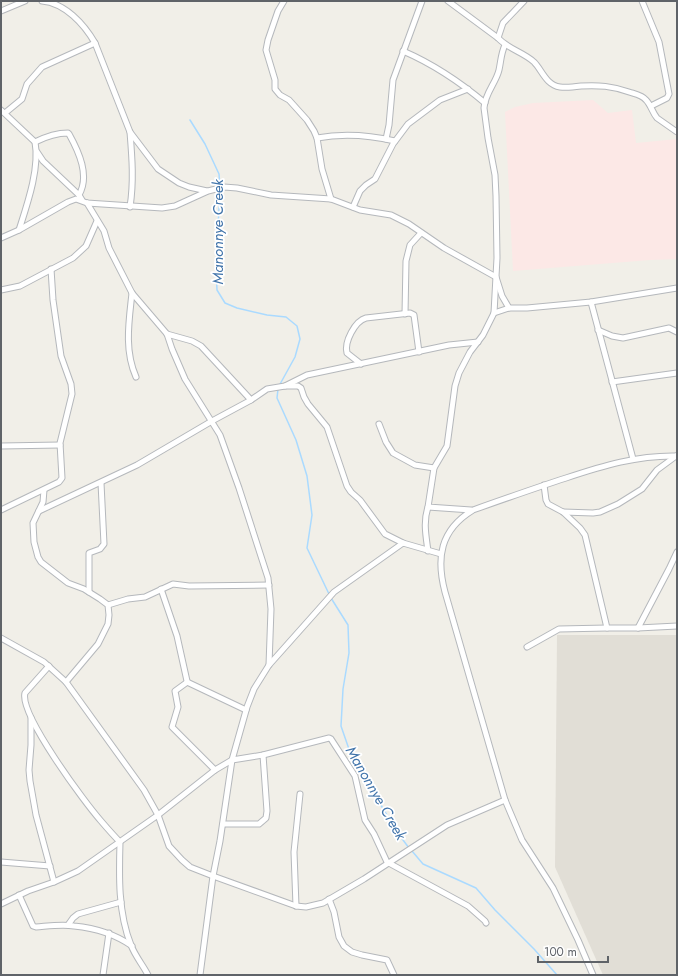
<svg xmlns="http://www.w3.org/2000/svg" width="678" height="976" font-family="Jost,sans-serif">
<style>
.education{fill:#e1ded6}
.medical{fill:#fce8e6}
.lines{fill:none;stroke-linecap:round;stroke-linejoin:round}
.stream{stroke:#aadaff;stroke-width:1.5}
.minor-casing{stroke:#b5b8bc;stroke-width:7}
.minor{stroke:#fff;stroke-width:5}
.labels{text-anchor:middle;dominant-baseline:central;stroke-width:3.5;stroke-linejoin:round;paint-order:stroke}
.water-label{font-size:15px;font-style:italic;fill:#4174aa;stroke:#fff}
</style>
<rect width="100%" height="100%" fill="#f1efe8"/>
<polygon class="education" points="557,635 677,635 677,975 603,975 555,867"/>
<polygon class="medical" points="593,100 608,113 632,110 636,143 677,139 677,259 650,260 513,271 505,112 515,107 533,103"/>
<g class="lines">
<g class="stream">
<polyline points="190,120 205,144 219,174 220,188 216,268 217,290 225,303 237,308 267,315 286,317 297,326 300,339 295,357 279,386"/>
<polyline points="278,389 277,398 296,440 307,476 312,515 307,548 329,594"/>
<polyline points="331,598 348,625 349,653 343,689 341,726 351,755 397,832 409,848"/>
<polyline points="412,851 423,864 476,888 495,910 534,949 557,975"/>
</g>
<g class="minor-casing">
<g id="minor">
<path d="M42,1c23,2 42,23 53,42l35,89 28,37 21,14 10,4 18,4"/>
<polyline points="284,1 278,11 268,40 266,50 275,80 275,89 280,95 289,100 307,120 314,131 317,138 322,169 331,199"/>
<path d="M448,1l50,37c10,11 25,14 36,24 8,8 12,23 26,25 6,1 14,0 21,-1 18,-1 31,0 48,6 6,2 13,3 17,8 5,5 6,12 11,18l20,14"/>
<polyline points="642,1 659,42 669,94 667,98 651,106"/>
<polyline points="1,11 25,1"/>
<polyline points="498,38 503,23 524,1"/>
<path d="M403,51c30,13 57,31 82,52"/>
<path d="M1,110l34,32c10,-5 22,-9 33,-9l1,1c10,18 21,42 10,61l3,5"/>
<polyline points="5,113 22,99 27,84 42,67 95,43"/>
<path d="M130,132c2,25 4,49 0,75"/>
<path d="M317,138c26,-5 52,-3 78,3"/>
<polyline points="386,139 389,125 393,80 422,1"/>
<polyline points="37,152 43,161 79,195"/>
<polyline points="87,203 104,231 109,248 132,293 167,334 172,349 185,379 220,435 239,488 268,578 271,609 269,665"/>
<polyline points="353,207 360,191 366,185 375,179 393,144 408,124 440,100 468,89"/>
<path d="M19,230c8,-25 21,-62 16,-88"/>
<polyline points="1,238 19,230 68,202 76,199 87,203 162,208 175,206 208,191 224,187 237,188 271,195 331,199 360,210 391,215 409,224 444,248 496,277 502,296 509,308"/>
<polyline points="1,290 20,286 73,258 86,246 97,221"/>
<path d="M132,293c-3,28 -8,57 4,84"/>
<polyline points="591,302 633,459"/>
<polyline points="494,313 509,308 527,308 591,302 677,288"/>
<polyline points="405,314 406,261 410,245 421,233"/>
<polyline points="598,330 612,336 623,338 669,328 677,332"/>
<polyline points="167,334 192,341 201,346 251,400"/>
<path d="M361,364l-14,-11c-3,-11 8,-32 19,-35l44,-5 4,2 5,37"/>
<polyline points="612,382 677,373"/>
<polyline points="285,386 298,386 301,388 304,397 308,404 327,427 347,486 351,492 360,500 385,534 403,543"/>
<polyline points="379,424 386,442 393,453 415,465 434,468"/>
<polyline points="1,446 60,445"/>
<polyline points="544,485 546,500 548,504 563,512 580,528 585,535 607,628 638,628 677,626"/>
<polyline points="44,490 43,502 33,523 34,542 38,557 41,562 68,583 84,589 100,599 108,605 109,615 108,624 98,644 66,682"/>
<polyline points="1,510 59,482 62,478 60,443 72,394 71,384 61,356 53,300 51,269"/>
<path d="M471,510l-43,-3 6,-39 13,-22 8,-60 4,-13 11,-21 13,-17 11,-22 3,-55 -1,-62 -1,-21 -7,-37 -4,-30c1,-15 12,-25 15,-38 2,-9 2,-17 6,-25"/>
<polyline points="39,511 137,465 212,421 251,400 267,389 285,386 307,375 449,345 478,342"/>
<polyline points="563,512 593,513 600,512 618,504 642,489 657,470 676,456"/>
<path d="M428,551c-2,-15 -5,-29 0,-44"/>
<polyline points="161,589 177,636 187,681 186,683 175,691 178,707 172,727 215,770"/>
<polyline points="89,592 89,553 100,549 104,544 101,483"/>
<polyline points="108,605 128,599 145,597 173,584 189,586 269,585"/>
<polyline points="638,628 669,569 677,552"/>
<polyline points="1,638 44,662 66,682 144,790 158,815 169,846 182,860 190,867 213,876 296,906 306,907 323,903 364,879 447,825 505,800"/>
<polyline points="527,647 559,629 607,628"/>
<path d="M49,666l-24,27c-6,21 60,110 76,128 6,7 12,14 19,21 -1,34 -2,71 11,103 4,11 12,20 17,30"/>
<polyline points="187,682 246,710"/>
<polyline points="31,718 31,745 29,770 30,781 36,815 54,882"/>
<polyline points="223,824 259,824 266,818 267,811 263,755"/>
<polyline points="1,862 50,866"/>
<path d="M19,895l14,31 3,1c13,-1 26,-3 38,-1 20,2 41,8 58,20"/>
<polyline points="329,899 334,912 339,937 344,946 352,952 362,955 387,960 394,975"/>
<polyline points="1,904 28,891 54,882 78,871 158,815 215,770 232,760 263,755 329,738 331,739 355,776 365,820 374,834 387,862 468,906 485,921 486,923"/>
<polyline points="296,906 294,852 300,794"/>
<polyline points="68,925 73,918 78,914 121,902"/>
<polyline points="103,975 109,933"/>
<polyline points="200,975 213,876 220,841 232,760 247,707 254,689 269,665 334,592 403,543 441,554"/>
<path d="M593,975l-15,-35 -25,-52 -31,-48 -17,-40 -60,-208c-9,-34 -5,-62 28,-82 31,-11 62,-22 93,-32 36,-12 72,-23 111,-22"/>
</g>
</g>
<use href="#minor" class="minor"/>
</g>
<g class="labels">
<g class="water-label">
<text transform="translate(218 232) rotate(-90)">Manonnye Creek</text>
<text transform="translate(376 793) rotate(60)">Manonnye Creek</text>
</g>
</g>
<rect width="678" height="976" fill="none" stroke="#5f6368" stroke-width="4"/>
<path d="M538 956v6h70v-6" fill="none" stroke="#5f6368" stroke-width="2"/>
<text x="544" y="956" font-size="12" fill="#5f6368" stroke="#ffffff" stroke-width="3" paint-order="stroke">100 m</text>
</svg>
